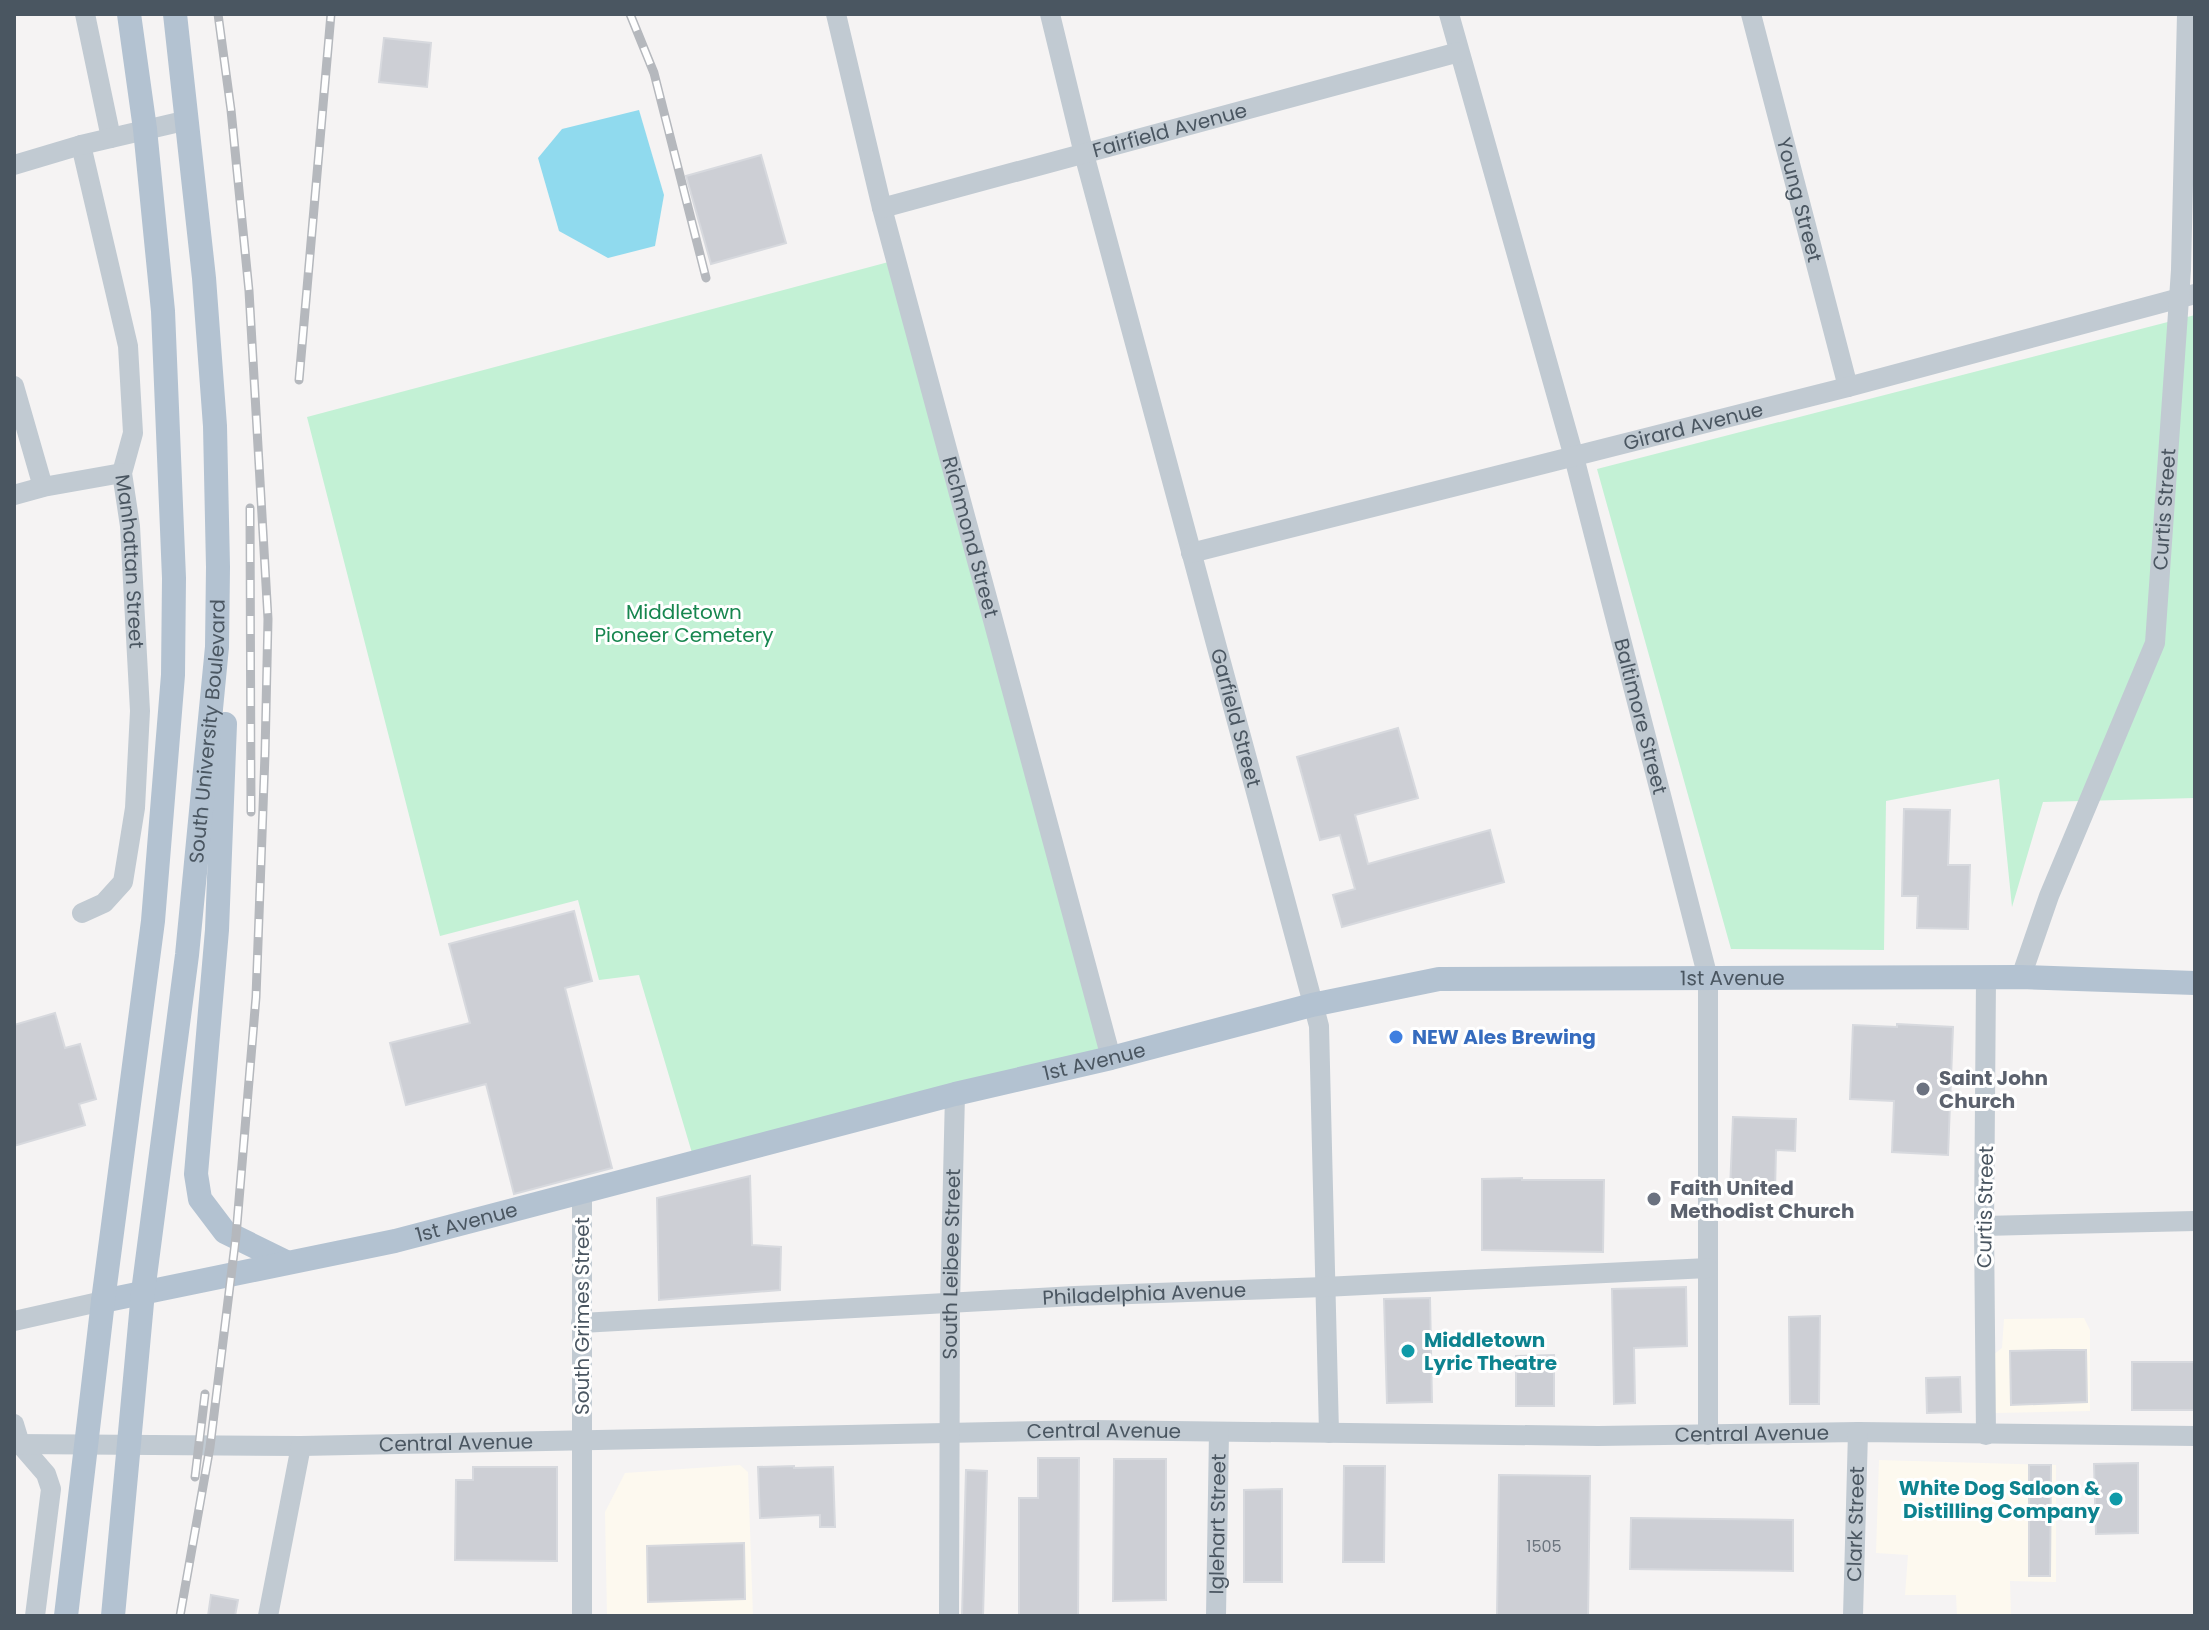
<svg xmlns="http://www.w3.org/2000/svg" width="2209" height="1630" font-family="Poppins,sans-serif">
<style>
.commercial{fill:#fdf9ef}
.green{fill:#c3f1d5}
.water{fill:#90daee}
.building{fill:#cdcfd5;stroke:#d7d9de;stroke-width:2}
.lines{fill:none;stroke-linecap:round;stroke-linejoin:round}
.minor{stroke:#c1cad2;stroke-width:20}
.major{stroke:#b3c2d1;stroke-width:24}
.rail-casing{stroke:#b5b8bd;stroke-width:9}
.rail{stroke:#fff;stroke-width:6;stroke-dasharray:18;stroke-linecap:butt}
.shop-dot{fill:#3f7fe0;stroke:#fff;stroke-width:3}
.worship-dot{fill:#6b7280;stroke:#fff;stroke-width:3}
.culture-dot{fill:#0f9aa8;stroke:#fff;stroke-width:3}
.labels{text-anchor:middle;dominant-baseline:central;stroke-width:6;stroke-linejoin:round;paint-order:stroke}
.number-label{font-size:16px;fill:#6b747e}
.street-label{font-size:20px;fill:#4a5661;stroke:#fff}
.park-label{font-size:20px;fill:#17864f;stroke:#fff}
.shop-label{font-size:20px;font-weight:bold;fill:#366cbe;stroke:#fff;text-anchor:start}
.worship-label{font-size:20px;font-weight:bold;fill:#5b616d;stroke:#fff;text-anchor:start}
.culture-label{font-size:20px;font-weight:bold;fill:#0d838f;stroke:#fff;text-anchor:start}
</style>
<rect width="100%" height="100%" fill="#f5f3f3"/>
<g class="commercial">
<polygon points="2084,1318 2090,1330 2090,1411 1995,1413 1993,1355 2002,1348 2004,1319"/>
<polygon points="1879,1460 2056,1465 2056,1582 2010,1581 2011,1616 1957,1616 1956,1595 1905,1595 1908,1555 1876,1553"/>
<polygon points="740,1465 748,1472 753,1616 607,1616 605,1512 625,1473"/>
</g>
<g class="green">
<polygon points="896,260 1111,1058 695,1163 639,975 599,980 578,900 440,936 307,417"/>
<polygon points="2195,315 2195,798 2043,802 2012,907 1999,779 1886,801 1884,950 1731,949 1597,469"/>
</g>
<polygon class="water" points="639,110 664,195 655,246 608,258 559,231 538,158 562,129"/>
<g class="building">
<polygon points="384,38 431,43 427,87 379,82"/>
<polygon points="761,155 786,243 711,264 686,176"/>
<polygon points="1398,728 1418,798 1355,815 1368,864 1490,830 1504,882 1342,927 1333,895 1355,889 1340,835 1320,840 1297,757"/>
<polygon points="1904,809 1950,810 1948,865 1970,865 1968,929 1917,928 1918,896 1902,896"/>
<polygon points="574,911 592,981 565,988 612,1168 514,1194 486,1084 406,1105 390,1043 470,1023 449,944"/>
<polygon points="55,1013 65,1048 80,1044 96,1099 79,1104 85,1125 14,1146 14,1025"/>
<polygon points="1897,1024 1953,1027 1948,1155 1892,1152 1894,1101 1850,1099 1853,1025 1897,1027"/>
<polygon points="1733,1117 1796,1119 1795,1151 1776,1150 1775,1191 1730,1190"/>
<polygon points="750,1176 752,1245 781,1247 780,1290 659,1300 657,1198"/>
<polygon points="1522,1178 1522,1180 1604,1180 1603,1252 1482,1250 1482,1179"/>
<polygon points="1686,1287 1687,1346 1634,1348 1635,1403 1614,1404 1612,1289"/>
<polygon points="1430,1298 1432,1402 1387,1403 1384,1299"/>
<polygon points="1820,1316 1819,1404 1790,1404 1789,1317"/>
<polygon points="2054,1350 2086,1350 2087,1402 2011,1405 2010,1351"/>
<polygon points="1554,1355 1554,1406 1516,1406 1516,1356"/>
<rect x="2132" y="1362" width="63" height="48"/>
<polygon points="1960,1377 1961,1412 1927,1413 1926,1378"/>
<polygon points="1038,1458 1079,1458 1078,1616 1019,1616 1019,1498 1038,1498"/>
<polygon points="1114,1459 1166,1459 1166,1600 1113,1601"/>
<polygon points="2138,1463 2138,1533 2096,1534 2094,1464"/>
<polygon points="2029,1465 2051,1465 2050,1576 2029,1576"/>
<polygon points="794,1466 794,1468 833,1467 835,1527 820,1527 820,1515 760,1518 758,1467"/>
<polygon points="1344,1466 1385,1466 1384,1562 1343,1562"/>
<polygon points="473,1467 557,1467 557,1561 455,1560 456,1480 473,1480"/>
<polygon points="966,1470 987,1471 983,1616 962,1616"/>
<polygon points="1499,1475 1590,1476 1588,1616 1497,1616"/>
<polygon points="1282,1489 1282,1582 1244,1582 1244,1490"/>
<polygon points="1631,1518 1793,1520 1793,1571 1630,1569"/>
<polygon points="744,1543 745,1599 648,1602 647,1546"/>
<polygon points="211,1595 238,1600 235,1616 208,1616"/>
</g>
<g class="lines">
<g class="minor">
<polyline points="85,14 111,138"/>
<path id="s1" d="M836,14l46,194 229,850"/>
<path id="s2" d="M1050,14l34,140 235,872 10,407"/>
<path id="s3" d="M1449,14l125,443 134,521v457"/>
<path id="s4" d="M1751,14l97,373"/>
<path id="s5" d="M81,145l47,201 5,87 -11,40 8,53 10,185 -5,97 -12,74 -19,21 -22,10"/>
<polyline points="14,165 81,145 188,120"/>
<path id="s6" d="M882,208l577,-156"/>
<polyline points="14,386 43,487"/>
<polyline points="14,495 43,487 122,473"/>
<path id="s7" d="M1191,553l657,-166 347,-93"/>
<path id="s8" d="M2021,977l28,-81 106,-253 26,-373 6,-256"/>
<polyline points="1986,978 1984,1226 1986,1435"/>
<polyline points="1984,1226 2195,1221"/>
<polyline points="14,1321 103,1301"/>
<path id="s9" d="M581,1323l494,-27 249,-9 384,-19"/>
<polyline points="14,1424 20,1444 46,1474 51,1489 35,1616"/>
<path id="s10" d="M14,1444l287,2 791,-16 506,6 260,-4 337,4"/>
<polyline points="268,1616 301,1446"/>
<polyline points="582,1616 582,1193"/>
<path id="s11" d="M949,1616l1,-312 5,-210"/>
<path id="s12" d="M1216,1616l3,-184"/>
<path id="s13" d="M1853,1616l5,-184"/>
</g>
<g class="major">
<polyline points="225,724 217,930 196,1174 200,1199 225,1232 286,1262"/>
<path id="s14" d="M103,1301l292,-60 560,-147 156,-36 201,-53 127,-26 582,-2 174,6"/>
<polyline points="66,1616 103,1301 153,921 173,675 174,578 163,311 145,129 129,14"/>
<path id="s15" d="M113,1616l30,-324 44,-337 30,-308 1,-80 -3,-141 -11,-148 -29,-264"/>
</g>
<g class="rail-casing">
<g id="rail">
<polyline points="630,14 654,73 706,278"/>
<polyline points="299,380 331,14"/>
<polyline points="250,508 251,812"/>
<polyline points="195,1477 205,1394"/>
<polyline points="180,1616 210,1447 236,1236 256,997 265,754 268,619 249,291 231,110 218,14"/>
</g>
</g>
<use href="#rail" class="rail"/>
</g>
<circle class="shop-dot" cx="1396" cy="1037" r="8"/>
<g class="worship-dot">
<circle cx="1923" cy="1089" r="8"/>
<circle cx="1654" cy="1199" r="8"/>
</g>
<g class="culture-dot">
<circle cx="1408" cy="1351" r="8"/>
<circle cx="2116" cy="1499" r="8"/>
</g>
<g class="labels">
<g class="number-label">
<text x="1544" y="1546">1505</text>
</g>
<g class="street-label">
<text stroke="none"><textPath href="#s6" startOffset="298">Fairfield Avenue</textPath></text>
<text stroke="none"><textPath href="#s4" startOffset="192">Young Street</textPath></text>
<text stroke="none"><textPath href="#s7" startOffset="518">Girard Avenue</textPath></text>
<text stroke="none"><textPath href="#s8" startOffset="494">Curtis Street</textPath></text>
<text stroke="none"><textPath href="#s1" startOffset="540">Richmond Street</textPath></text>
<text stroke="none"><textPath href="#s5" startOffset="424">Manhattan Street</textPath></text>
<text stroke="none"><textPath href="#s3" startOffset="728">Baltimore Street</textPath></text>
<text stroke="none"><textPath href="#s2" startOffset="728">Garfield Street</textPath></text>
<text stroke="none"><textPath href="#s15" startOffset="890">South University Boulevard</textPath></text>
<text stroke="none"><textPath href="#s14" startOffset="1668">1st Avenue</textPath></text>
<text stroke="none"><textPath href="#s14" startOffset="1020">1st Avenue</textPath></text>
<text transform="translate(1985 1207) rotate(-89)">Curtis Street</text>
<text stroke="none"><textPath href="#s14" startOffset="372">1st Avenue</textPath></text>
<text stroke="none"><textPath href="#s11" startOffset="352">South Leibee Street</textPath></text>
<text stroke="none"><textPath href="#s9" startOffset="564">Philadelphia Avenue</textPath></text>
<text transform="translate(582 1316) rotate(-90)">South Grimes Street</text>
<text stroke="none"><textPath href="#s10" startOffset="1090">Central Avenue</textPath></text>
<text stroke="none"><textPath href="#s10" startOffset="1738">Central Avenue</textPath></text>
<text stroke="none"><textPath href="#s10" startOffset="442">Central Avenue</textPath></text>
<text stroke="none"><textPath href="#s12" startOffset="92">Iglehart Street</textPath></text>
<text stroke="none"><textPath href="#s13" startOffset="92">Clark Street</textPath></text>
</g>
<g class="park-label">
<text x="684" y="612">Middletown<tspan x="684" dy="23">Pioneer Cemetery</tspan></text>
</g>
<g class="shop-label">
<text x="1412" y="1037">NEW Ales Brewing</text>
</g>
<g class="worship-label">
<text x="1939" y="1078">Saint John<tspan x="1939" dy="23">Church</tspan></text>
<text x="1670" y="1188">Faith United<tspan x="1670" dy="23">Methodist Church</tspan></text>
</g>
<g class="culture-label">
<text x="1424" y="1340">Middletown<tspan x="1424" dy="23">Lyric Theatre</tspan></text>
<text x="2100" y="1488" text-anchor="end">White Dog Saloon &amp;<tspan x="2100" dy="23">Distilling Company</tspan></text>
</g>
</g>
<rect width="2209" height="1630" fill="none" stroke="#4a5661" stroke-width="32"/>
</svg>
